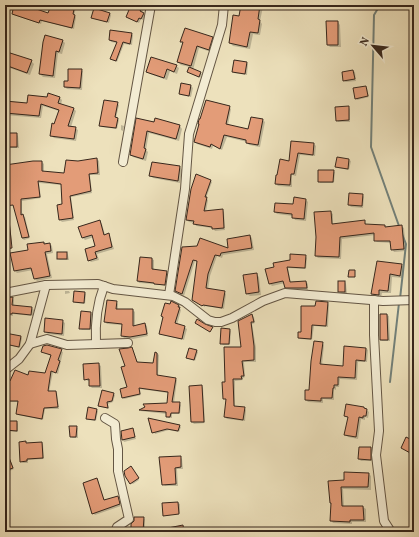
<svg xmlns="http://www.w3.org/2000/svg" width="419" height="537" font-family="Vollkorn,serif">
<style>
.shadow{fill:#0003}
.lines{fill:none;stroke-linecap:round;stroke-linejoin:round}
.stream{stroke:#728079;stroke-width:2}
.building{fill:#e39c78;stroke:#37271c}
.minor-casing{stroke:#645644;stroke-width:10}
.minor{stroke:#f3ecd3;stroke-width:8}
</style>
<rect width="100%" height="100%" fill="#ede1bc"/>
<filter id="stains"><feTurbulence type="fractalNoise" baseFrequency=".005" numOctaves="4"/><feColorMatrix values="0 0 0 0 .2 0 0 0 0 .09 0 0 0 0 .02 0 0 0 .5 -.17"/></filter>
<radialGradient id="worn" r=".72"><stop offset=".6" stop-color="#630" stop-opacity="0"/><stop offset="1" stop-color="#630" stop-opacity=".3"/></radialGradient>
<g class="shadow">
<polygon points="16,5 24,5 49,14 55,10 56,5 77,5 74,15 76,17 74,29 42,21 41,24 14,15 13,14"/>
<polygon points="132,5 140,5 144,8 142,13 145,15 143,20 141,19 139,23 128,18"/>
<polygon points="242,5 260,5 263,7 260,21 262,24 260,35 253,34 250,49 233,46 230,43 240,17"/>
<polygon points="287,5 308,5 308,6"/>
<polygon points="110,13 111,15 109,23 93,18"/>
<polygon points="338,22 340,25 341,47 330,47 328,45"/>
<polygon points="131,34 133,35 132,45 124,44 117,62 111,59 117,43 111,42 110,40"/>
<polygon points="212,38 215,41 211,52 199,48 193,70 202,74 200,78 188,72 190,67 181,65 178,62 183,43 181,41"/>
<polygon points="62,40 65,43 62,54 58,53 55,78 43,77 40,74"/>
<polygon points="5,61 31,61 34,64 30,75 7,67 5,65"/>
<polygon points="247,63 248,64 247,75 234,73 233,71"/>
<polygon points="176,66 179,68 177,74 170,71 167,80 150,74 147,72"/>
<polygon points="81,70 83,71 82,90 67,89 65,87"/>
<polygon points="353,71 355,72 356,81 346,82 344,81"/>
<polygon points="182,84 191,86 193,88 191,97 181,95 180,94"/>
<polygon points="365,87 367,88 369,97 357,100 356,98"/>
<polygon points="49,95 60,98 62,100 61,105 74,109 76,111 71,127 75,128 78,130 76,141 54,138 51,135 59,111 43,106 41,118 5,115 5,102 28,104 48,98"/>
<polygon points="117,103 119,105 116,118 119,120 117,129 102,127 100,125"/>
<polygon points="229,107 231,109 228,125 249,130 252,118 263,120 265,122 260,147 249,145 247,142 227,137 222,150 213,146 212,149 197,144 195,142"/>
<polygon points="348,107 350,109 350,122 338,122 337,120"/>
<polygon points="137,119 180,126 182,129 179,141 149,133 146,150 148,152 146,161 133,157 131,155"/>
<polygon points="121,125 124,126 123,131 121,130"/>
<polygon points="16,134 18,136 19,148 9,148 8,147"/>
<polygon points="292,142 314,144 316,146 315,156 300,155 296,176 292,175 292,187 278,186 276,184 290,162"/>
<polygon points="97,159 99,161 100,175 90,175 92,193 71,197 74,220 62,222 60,220 58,206 63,205 62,185 39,183 41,198 22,201 22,215 25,217 30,238 24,240 22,238 14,206 12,206 18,205 11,205 5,181 33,162 42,162 44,164 44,172 65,174 78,162"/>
<polygon points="349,160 351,161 349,170 338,168 337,167"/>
<polygon points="180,167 182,170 180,183 153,178 150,175"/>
<polygon points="333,171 335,172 334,183 320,183 319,181"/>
<polygon points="210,180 212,182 206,198 208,200 206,212 222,210 224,212 225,230 215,231 213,228 196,226 195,223 189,222 187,220"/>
<polygon points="363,195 364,197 363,208 351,207 349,205"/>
<polygon points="295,199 306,200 308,202 306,221 295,220 293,216 277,214 275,212 294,205"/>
<polygon points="7,207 8,209 12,243 5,243 5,208"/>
<polygon points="330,212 333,214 333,225 364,221 367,225 384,226 386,228 401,226 404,228 406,251 394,252 392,249 391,243 377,242 375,240 375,235 342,239 341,259 318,258 316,256"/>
<polygon points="100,221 102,224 105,235 108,235 110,237 114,249 97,254 99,260 91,262 89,260 96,246 94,237 85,240 83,238"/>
<polygon points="250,236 252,238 254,250 223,255 222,258 217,256 210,276 208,290 224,292 226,294 224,309 205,306 205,307 193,300 198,262 195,261 184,296 176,291 183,248 230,249"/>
<polygon points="50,244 52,246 53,253 47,254 52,278 37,281 35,279 33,270 17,273 15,271 29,251"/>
<polygon points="67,253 68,255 69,260 60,260 58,259"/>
<polygon points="305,256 307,258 306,269 288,268 291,283 306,282 308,284 308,290 288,289 285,283 272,286 270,284 267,270"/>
<polygon points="140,258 152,259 154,260 154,270 167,272 168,274 166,286 155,284 139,283 138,281"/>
<polygon points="378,262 401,265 404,267 403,278 392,277 391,293 382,293 381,297 375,297 372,294"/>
<polygon points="256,274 259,277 261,295 250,296 247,294"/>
<polygon points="345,282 346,284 347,293 341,293 339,291"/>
<polygon points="65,291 69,291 70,293 65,294"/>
<polygon points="85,293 86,294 85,304 76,303 74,302"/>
<polygon points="12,298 14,300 14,306 32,308 34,310 33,316 13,314 13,316 5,315 5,299"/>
<polygon points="116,302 118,304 118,310 133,310 135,312 135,326 145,324 147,326 148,336 133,339 124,338 122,336 123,325 107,324 105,322"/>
<polygon points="328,303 329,305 328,327 314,326 312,340 300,339 299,338 316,307"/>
<polygon points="178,306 181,310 177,325 184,327 187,329 184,340 163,335 161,333"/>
<polygon points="81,312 91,313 93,315 91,330 82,330 80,328"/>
<polygon points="252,315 254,317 255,323 252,324 256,348 256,362 244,362 245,377 243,378 243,380 235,381 235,407 244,408 246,410 245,421 227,419 225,417 226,400 224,398 226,383 242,348"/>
<polygon points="381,315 387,315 389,316 390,341 382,341 381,340"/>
<polygon points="62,321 65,323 64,336 48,334 45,332"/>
<polygon points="230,330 231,331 230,345 223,345 221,343"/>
<polygon points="21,337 22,338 20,348 5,344 5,338"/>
<polygon points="322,343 324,345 322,365 344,367 366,348 368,350 367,362 358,362 357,380 340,379 339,387 336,387 336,390 334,389 334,400 323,399 323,403 308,402 306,400 310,391"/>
<polygon points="47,346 63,352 58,374 53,372 49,392 56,392 57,393 59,409 45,409 43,420 18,415 17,414 19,402 8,402 7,400 29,377 45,374 51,356 42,351"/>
<polygon points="132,348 138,363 153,364 156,353 157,353 159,355 158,376 175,379 177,380 174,403 179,403 181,405 180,414 172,414 172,418 168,418 167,416 167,414 140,411 146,407 168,404 168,393 140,389 141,395 124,399 123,398 121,390 129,388 126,367"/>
<polygon points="196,350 198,352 195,361 187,357"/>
<polygon points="98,364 101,366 102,388 92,388 90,386 90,381 88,381 85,379"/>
<polygon points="190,386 202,386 203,388 205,423 194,424 192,422"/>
<polygon points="113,394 115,395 113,402 108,404 109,409 99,406"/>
<polygon points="364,408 369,412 368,418 365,417 365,420 361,419 358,439 348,437 346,435 348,418 345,416"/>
<polygon points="96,410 98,411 96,421 89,420 87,419"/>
<polygon points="150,419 179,425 181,427 179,432 169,430 155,434"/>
<polygon points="17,422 18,424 18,432 6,431 5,430"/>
<polygon points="76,427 78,428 78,438 73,438 71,437"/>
<polygon points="133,429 136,439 124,442 123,440 122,431"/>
<polygon points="25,442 27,444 42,443 43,444 44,459 28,460 28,463 23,463 21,461"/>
<polygon points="371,448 373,450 372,461 361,461 359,459"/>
<polygon points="8,454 14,469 5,473 5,455"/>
<polygon points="180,457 182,459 183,469 177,469 178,486 165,486 163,484"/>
<polygon points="132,469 139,480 133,484 131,483"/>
<polygon points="369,474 371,476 371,490 343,489 344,507 363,507 366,509 366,522 352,522 352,524 333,523 331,520 332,504 331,502 344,481"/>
<polygon points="98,481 104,501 118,497 121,506 95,515 93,513"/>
<polygon points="178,503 180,504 180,513 164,514"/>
<polygon points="143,518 145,519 145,532 129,532 129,528 132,528"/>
</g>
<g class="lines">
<g class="stream">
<polyline points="380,5 374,15 371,147 399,226"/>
<polyline points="400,299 406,244 402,234"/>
<polyline points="390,382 399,303"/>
</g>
</g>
<g class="building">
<polygon points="14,5 25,5 48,13 50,8 54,9 55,5 75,5 73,14 75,15 72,28 40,20 39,23 12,14"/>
<polygon points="131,5 143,5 140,11 144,13 141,19 139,18 137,22 126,17"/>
<polygon points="241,5 260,5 258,19 260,20 258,33 250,32 247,47 229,43 233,15 239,16"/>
<polygon points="94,8 110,13 107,22 91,18"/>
<polygon points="326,21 338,21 338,45 327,45"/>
<polygon points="185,28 213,37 209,50 197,46 191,66 177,62 183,42 180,42"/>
<polygon points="110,30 132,33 130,44 123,42 116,61 110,59 117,42 109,40"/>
<polygon points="45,35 63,40 59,52 56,51 53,76 39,74 43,42"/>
<polygon points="7,52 32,60 27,73 5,65 5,58"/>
<polygon points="151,57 177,65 174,72 167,69 164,78 146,72"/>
<polygon points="234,60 247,62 245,74 232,72"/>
<polygon points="189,67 201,72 199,77 187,72"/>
<polygon points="68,69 82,69 80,88 64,87 64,81 68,81"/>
<polygon points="353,70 355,79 343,81 342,72"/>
<polygon points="181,83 191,85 189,96 179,94"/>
<polygon points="366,86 368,96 355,99 353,88"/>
<polygon points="48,93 60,97 58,103 74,108 68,126 76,127 74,139 50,136 52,123 54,124 59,110 41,104 39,116 5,113 5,101 27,103 28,95 47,97"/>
<polygon points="104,100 118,102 115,117 118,118 116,128 99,126"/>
<polygon points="206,100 230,106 226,124 248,129 251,117 263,119 258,145 246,143 246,140 224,135 220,149 211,144 210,147 194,142 199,124 198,124 199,119 200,119"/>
<polygon points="349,106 349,120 336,121 335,107"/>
<polygon points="136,118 154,122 155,118 180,125 176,139 147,131 144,148 146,149 143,159 130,155"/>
<polygon points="6,133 17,133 17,147 7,147"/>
<polygon points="291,141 314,143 313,155 298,153 294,174 291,174 290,185 275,184 276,175 277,175 280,159 289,161"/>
<polygon points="337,157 349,159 348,169 335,167"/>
<polygon points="97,158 98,173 89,174 91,191 70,196 73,218 59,220 57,205 62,204 61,184 38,181 40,197 21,199 21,215 23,214 29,237 22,238 13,205 5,206 5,180 7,180 5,165 33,161 42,161 42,171 64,173 66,160 78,161"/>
<polygon points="152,162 180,166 178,181 149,176"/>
<polygon points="318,170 334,170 333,182 318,182"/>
<polygon points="196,174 211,180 205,197 207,197 204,211 223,209 224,228 212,229 212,227 193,224 194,221 186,220 191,189"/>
<polygon points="349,193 363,194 362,206 348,205"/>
<polygon points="294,197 306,199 304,219 292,218 292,214 274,212 275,203 293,204"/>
<polygon points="331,211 332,224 365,220 365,224 385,225 385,227 402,225 404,249 391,250 390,241 374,241 374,233 340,237 339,257 315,256 316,237 314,212"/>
<polygon points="9,220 12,248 5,249 5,221"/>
<polygon points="100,220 104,235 109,233 112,247 95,252 97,258 88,261 85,249 95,246 92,235 82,238 78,227"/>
<polygon points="250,235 252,248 221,253 220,256 215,255 208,274 206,288 225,291 222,308 203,305 202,306 192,300 197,261 193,260 182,294 175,291 182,247 197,246 200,238 228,248 227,239"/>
<polygon points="44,242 44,244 50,243 51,251 45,252 50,276 34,279 31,268 14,271 10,253 28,250 27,244"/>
<rect x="57" y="252" width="10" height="7"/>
<polygon points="290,254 306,255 305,268 287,267 290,282 306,281 307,288 285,288 283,281 269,284 265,269 274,267 273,263 290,260"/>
<polygon points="140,257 152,258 152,269 167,271 165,285 154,284 154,283 137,281"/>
<polygon points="377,261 402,264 400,276 390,274 388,291 379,290 379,295 371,294"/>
<polygon points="349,270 355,270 355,277 348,277"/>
<polygon points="257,273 259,292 246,294 243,275"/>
<rect x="338" y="281" width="7" height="11"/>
<polygon points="74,291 85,292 84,303 73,302"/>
<polygon points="13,297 12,305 32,307 31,315 12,313 12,314 5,314 5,298"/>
<polygon points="107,300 117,301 116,309 133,309 133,326 145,323 147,334 130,337 121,336 122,324 104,322"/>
<polygon points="171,301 179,305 178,307 180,307 175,323 185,326 182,339 159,334 163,317 161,316 165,303 170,304"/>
<polygon points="316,301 328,302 326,326 312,325 311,339 298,338 298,332 301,332 301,306 315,306"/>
<polygon points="81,311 91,312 90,329 79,329"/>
<polygon points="252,314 254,322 251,322 254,346 254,360 242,361 244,376 241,376 242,379 233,379 234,406 245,407 243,420 224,417 226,399 223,399 222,382 225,382 224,347 241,347 238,321"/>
<polygon points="380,314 387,314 388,340 380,340"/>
<polygon points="45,318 63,320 62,334 44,332"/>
<polygon points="197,319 205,324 213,327 210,332 195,323"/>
<polygon points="221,328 230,329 229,344 220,344"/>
<polygon points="5,333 21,336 19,347 5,344"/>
<polygon points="314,341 323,342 320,364 343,366 344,346 366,348 365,361 356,360 355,378 338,377 338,385 334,385 334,388 333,388 332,398 321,398 321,401 305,400 305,390 309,390 311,361"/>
<polygon points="47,345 62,349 58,360 60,361 56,373 51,371 48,391 56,391 58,407 44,408 42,419 16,414 18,401 6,401 5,390 9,380 10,381 15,370 28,375 29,371 45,373 51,355 41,352 43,346"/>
<polygon points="132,347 137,362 153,363 155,352 157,353 157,375 176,378 172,402 180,402 179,413 171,413 170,417 166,417 166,412 139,410 145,407 143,404 167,403 168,392 139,388 140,394 122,398 120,389 127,387 121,367 125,366 119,349 128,348"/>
<polygon points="189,348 197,350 194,360 186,358"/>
<polygon points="99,363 100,386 89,386 89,379 84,380 83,364"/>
<polygon points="202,385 204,422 191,422 189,386"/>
<polygon points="102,390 114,393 112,401 107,402 108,408 98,406"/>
<polygon points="346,404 364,407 364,408 367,409 366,416 363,416 363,418 359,417 356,437 344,435 348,417 344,416"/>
<polygon points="88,407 97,409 95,420 86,419"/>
<polygon points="148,418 180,425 178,431 167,429 152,433"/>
<polygon points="5,421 17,421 17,431 5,430"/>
<polygon points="69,426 77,426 76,437 70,437"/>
<polygon points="133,428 135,437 122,440 121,431"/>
<polygon points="406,437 414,441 414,455 401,448"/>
<polygon points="26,441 26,443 42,442 43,458 27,459 27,461 20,462 19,442"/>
<polygon points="5,447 13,468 5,471"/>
<polygon points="359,447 371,447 371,460 358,459"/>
<polygon points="181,456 181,467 175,468 176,484 162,485 159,457"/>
<polygon points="131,466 139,478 130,484 125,476 124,471"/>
<polygon points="344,472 369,473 368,487 341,487 342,506 363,506 364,520 350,520 350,522 330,521 331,503 330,503 328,481 344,480"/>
<polygon points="97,478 104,500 118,496 120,504 92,514 83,483"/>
<polygon points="178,502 179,514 163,516 162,503"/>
<polygon points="134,517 144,517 143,532 131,532 131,524 134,521"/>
<polygon points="183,525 184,532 163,532 163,529"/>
</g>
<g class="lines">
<g class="minor-casing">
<g id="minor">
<polyline points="123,162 151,5"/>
<polyline points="5,293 46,285 98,284 113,289 173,296 185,302 208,320 215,322 221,322 232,318 263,301 285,293 383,301 414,300"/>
<polyline points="169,295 185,189 189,134 222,25 224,5"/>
<polyline points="374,300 374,335 379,431 376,455 384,521 391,532"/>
<path d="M96,343c-1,-19 1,-39 8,-57"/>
<polyline points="30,344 47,339 67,345 128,343"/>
<polyline points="5,370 19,359 30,344 46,285"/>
<polyline points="105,418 115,424 116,439 118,449 118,471 129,519 117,527 115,532"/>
</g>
</g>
<use href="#minor" class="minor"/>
</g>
<rect width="419" height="537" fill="none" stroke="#ede1bc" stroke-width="20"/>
<rect x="6" y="6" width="407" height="525" fill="none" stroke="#37271c" stroke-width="2"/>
<rect x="10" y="10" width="399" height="517" fill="none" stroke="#37271c"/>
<g transform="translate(373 46) rotate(298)" stroke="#f3ecd3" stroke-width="3" paint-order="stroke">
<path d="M0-3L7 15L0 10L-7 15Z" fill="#37271c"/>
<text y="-6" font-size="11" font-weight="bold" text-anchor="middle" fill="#37271c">N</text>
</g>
<rect width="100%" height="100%" filter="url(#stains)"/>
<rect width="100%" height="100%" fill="url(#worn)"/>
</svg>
